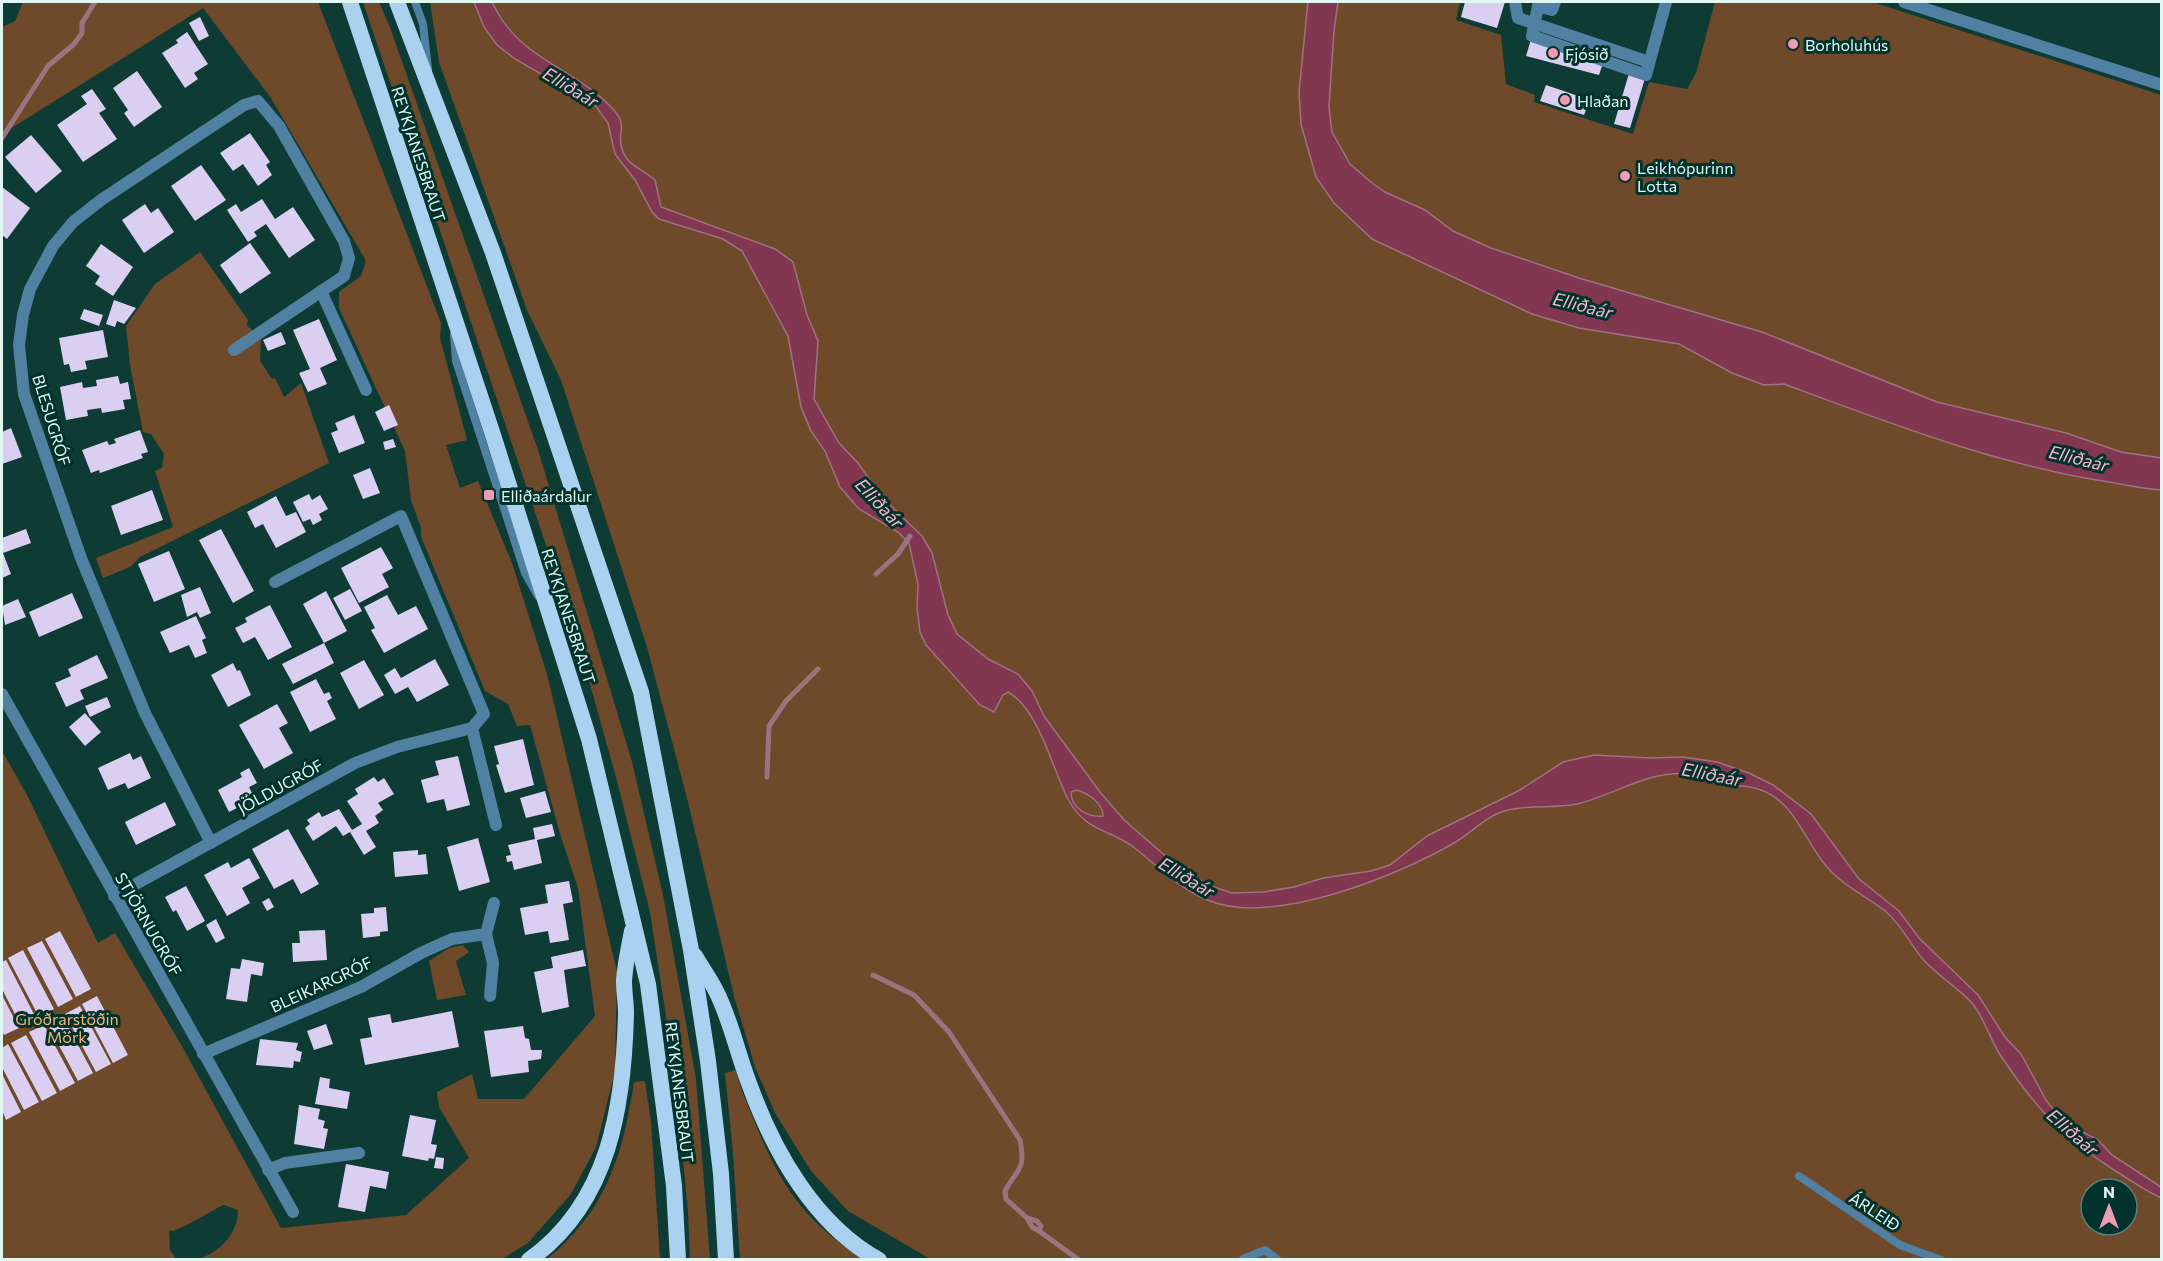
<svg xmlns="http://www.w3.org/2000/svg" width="2163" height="1261" font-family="Commissioner,sans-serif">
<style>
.green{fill:#6e4a2a;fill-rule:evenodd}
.water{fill:#823751;stroke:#9e7181;stroke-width:1.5;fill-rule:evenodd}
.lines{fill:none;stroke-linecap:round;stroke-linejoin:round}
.stream{stroke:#9e7181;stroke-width:5}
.building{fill:#dacef1}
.service{stroke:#5080a2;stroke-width:8}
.pedestrian{stroke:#5080a2;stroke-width:12}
.minor{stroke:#5080a2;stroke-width:12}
.trunk{stroke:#aad2f0;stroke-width:16}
.poi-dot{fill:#f19ab3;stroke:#01322b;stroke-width:2}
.labels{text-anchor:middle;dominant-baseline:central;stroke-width:6;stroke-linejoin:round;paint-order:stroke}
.poi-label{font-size:16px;fill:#e0f7f2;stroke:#01322b;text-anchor:start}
.street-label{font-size:16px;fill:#e0f7f2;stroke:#01322b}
.park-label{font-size:16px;fill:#f8b479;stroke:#01322b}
.water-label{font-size:18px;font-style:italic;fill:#f9b5c8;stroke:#01322b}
</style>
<rect width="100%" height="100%" fill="#0e3c35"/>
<g class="green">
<path d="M23,2h295l123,321 -1,15 27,102 -21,5 14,43 18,-7 34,82 35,111 70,298 -2,99 -19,76 -25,47 -43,49 -26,16h-304c22,-6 40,-26 40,-49l-14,-5c-15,6 -42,26 -55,26l1,19 6,9h-174v-508l25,44 71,148 17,-10 68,115 98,180 125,-13 63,-57 -30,-51 -2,-15 35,-18 6,25h46l71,-83 -17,-128 -18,-54 -30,-109 -13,1 -9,-22 -23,-13 -64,-154v-9l-10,-28 -6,-49 -66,-143v-16l22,-16 5,-15 -95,-163 -68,-90 -201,126v-107l13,-6z"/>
<polygon points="363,2 379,2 391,30 539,453 632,762 663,895 696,1079 710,1259 690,1259 688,1212 675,1075 650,912 616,777 575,631"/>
<path d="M430,2h1030l-4,18 45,15 5,49 29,11 -1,7 99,32 16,-52 38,7 9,-16 19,-71h157l289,93v1164l-1229,1 -84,-49 -37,-40 -36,-58 -20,-46 -21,-71 -47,-198 -40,-151 -86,-267 -34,-70 -88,-248zM2091,1189h36v36h-36z"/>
<polygon points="200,252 248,320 247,326 261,337 260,361 272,379 275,378 284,397 301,383 329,463 140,557 130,567 103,578 96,558 173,527 155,471 162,468 164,454 151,434 143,432 130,365 126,326 155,284"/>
<polygon points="463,945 469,952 456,961 466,995 437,1000 429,961 449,948"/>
<path d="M736,1070c3,17 11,32 17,48 26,65 49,102 110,141h-123l-7,-106 -8,-80z"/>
<path d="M645,1081l6,41 9,137h-113c59,-48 76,-104 87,-177z"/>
</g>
<g class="water">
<path d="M474,2h18c28,59 77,62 119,105 19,19 5,24 11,42 5,17 21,20 33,31l6,27 114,42 18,13 14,53 11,26 -4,58 25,44 19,20 24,34 40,39 10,17 16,62 9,19 31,25 30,15 14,17 12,25 56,76 24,28 53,46 31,19 24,8 31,-1 31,-5 29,-9 48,-7 19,-6 37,-29 93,-46 43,-28 31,-7 57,3 32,-1 34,5 32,11 24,12 38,29 48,65 40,32 20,27 59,57 27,42 16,17 25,46 16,21 36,19 14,15 49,32v11c-16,-7 -29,-17 -44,-26 -52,-33 -80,-62 -114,-113 -13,-17 -18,-42 -32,-57 -15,-16 -36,-28 -50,-45 -12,-15 -20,-33 -36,-46 -19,-15 -42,-25 -58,-44 -23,-26 -31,-64 -66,-77 -13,-5 -29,-4 -43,-7 -10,-2 -19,-7 -28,-9 -40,-5 -75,21 -113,30 -24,5 -50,0 -73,7 -19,6 -33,22 -50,32 -57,33 -180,83 -244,58 -30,-11 -53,-36 -78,-55 -24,-17 -47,-15 -64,-47 -16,-31 -29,-89 -60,-107l-5,3 -9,17 -14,-7 -54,-60 -6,-13 -3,-24 1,-24 -9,-41 -11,-11 -39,-23 -19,-22 -15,-36 -14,-20 -10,-24 -13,-71 -46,-85 -19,-12 -64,-20 -7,-7 -17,-32 -20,-26 -7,-31 -13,-18 -80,-46 -18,-14 -13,-18zM1076,790c12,3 27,13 27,26 -15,2 -32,-8 -32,-24z"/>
<path d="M1308,2h30l-4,28 -5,77 3,25 18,32 22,19 13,9 40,18 28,21 38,17 88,30 183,54 175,70 129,31 55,19 40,6v32c-19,-1 -39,-6 -58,-9 -111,-18 -214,-58 -319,-97l-20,1 -32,-12 -53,-29 -100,-16 -47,-14 -160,-75 -38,-36 -18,-26 -15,-53 -2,-32z"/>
</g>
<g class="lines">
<g class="stream">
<polyline points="2,138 48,66 74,44 82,33 82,23 95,2"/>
<polyline points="876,574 898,554 910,536"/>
<polyline points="767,777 769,726 786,701 818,669"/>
<path d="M873,975l41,20 35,37 71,108c6,31 -2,27 -15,51l1,8 21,19 10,3 4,5 -2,5 40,29"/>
<polyline points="1027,1218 1032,1227 1039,1231"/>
</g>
</g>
<g class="building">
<polygon points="1465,2 1505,2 1497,28 1461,17"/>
<polygon points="200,17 209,36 199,41 189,23"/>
<polygon points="187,32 208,64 194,73 198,79 185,88 162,53 178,43 176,40"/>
<polygon points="1532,36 1604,60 1599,75 1526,56"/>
<polygon points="1630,70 1646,75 1630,128 1614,124"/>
<polygon points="137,71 162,107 134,127 124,113 128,110 113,88"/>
<polygon points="1546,85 1590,100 1584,115 1540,101"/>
<polygon points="92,89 106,109 99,113 117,139 83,162 57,125 87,104 81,96"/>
<polygon points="250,133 270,162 266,165 272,175 258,186 243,164 233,171 220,153"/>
<polygon points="31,135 62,171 36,193 5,157"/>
<polygon points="201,165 226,200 195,221 171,186"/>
<polygon points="2,187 30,208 7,239 2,235"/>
<polygon points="262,199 275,219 293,207 315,240 289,258 266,224 254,232 257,236 248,242 227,210 236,204 241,212"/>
<polygon points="145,204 151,213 158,208 174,232 144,253 122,220"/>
<polygon points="250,243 271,273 240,294 220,265"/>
<polygon points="101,244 133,267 113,296 95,284 100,276 86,266"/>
<polygon points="114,300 136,308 124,324 117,321 115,327 106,324"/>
<polygon points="84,309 103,315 99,326 80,319"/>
<polygon points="319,319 337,360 320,368 327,384 308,392 299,373 310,369 293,330"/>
<polygon points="103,330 108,357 85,361 87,369 71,372 69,364 64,365 59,338"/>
<polygon points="281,332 286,344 268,351 263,340"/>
<polygon points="118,376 120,384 128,382 131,399 123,400 125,409 102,413 101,408 87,410 88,416 66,420 60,387 82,382 83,388 97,386 96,380"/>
<polygon points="389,405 398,425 384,431 375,412"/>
<polygon points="354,415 365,443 339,453 331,433 338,430 335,423"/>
<polygon points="11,428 22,457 2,464 2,432"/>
<polygon points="140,430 148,452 141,454 143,458 100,473 99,470 91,473 82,450 107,441 109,445 116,443 114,439"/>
<polygon points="393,439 396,447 385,450 383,442"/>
<polygon points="370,468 380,493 363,499 353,475"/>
<polygon points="152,490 163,520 121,535 111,506"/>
<polygon points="309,494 312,500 320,495 328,509 319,514 322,520 313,525 310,519 303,522 293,502"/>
<polygon points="276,496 286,516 296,512 306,532 276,548 263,524 255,528 247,512"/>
<polygon points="26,529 31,543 3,553 11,574 2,578 2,538"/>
<polygon points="221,529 254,591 233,603 199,540"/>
<polygon points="381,547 393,568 382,574 389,587 359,603 341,568"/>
<polygon points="169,551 185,589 154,602 138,564"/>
<polygon points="200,587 211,613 200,618 197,612 187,617 181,595"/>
<polygon points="350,589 362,611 345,620 333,598"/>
<polygon points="326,591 347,631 324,643 303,604"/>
<polygon points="72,593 83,618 39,637 29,612"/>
<polygon points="387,595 398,615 416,606 428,629 384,653 371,630 375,628 364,607"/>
<polygon points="18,599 26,617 5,625 2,606"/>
<polygon points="270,605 292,647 268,660 255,637 243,643 235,628 247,622 245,618"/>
<polygon points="196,616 206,638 202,640 207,653 195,658 189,645 170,653 160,632"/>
<polygon points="324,643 334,663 293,684 282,664"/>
<polygon points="97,655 108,678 80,690 84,699 66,707 55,683 71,676 68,669"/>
<polygon points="435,659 449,685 417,702 408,687 395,694 384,675 395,668 401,678"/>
<polygon points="364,660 384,695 359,709 340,673"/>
<polygon points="233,663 237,671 240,670 251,695 228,707 211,675"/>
<polygon points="316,679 324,694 329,692 332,698 327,701 336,719 310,732 290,692"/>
<polygon points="107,697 111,707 90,717 85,706"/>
<polygon points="277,704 288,723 279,728 293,753 264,769 239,725"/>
<polygon points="85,713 101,732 85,746 69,727"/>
<polygon points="523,739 534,785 505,793 496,765 499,764 494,746"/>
<polygon points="130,753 133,760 141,756 151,778 128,789 125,783 108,790 98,768"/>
<polygon points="458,756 470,805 447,811 444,799 427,803 421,780 439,775 435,761"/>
<polygon points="249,768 257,783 249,787 255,799 229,812 218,790 242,777 240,773"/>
<polygon points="374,777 378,782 384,778 394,794 378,803 383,810 375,816 379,823 366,831 376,847 364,855 350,832 343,836 336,826 313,841 305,828 310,824 307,820 319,812 322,817 339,809 352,830 362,824 347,801 358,794 355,789"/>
<polygon points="545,791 551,812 526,818 520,798"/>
<polygon points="165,802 176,825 136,845 125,822"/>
<polygon points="552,824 555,836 537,840 542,863 514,870 512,861 507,862 506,856 511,855 508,845 535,839 533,828"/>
<polygon points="288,829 319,884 301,894 293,879 274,889 252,849"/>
<polygon points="478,838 490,882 459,891 447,847"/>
<polygon points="418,850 418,855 426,854 428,874 395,877 393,852"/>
<polygon points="249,858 260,878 242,888 250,903 227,916 204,875 228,862 231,868"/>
<polygon points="569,881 573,902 563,904 569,940 550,943 548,931 525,935 520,908 548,903 545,885"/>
<polygon points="186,886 205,921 187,931 176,910 173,912 165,897"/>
<polygon points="269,898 274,907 267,911 262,902"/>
<polygon points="386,907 388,931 380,932 380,936 363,938 361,914 374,913 374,908"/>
<polygon points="216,919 225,938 216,943 206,925"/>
<polygon points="325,930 327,960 293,962 292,943 300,943 299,931"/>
<polygon points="60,931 91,989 76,997 45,939"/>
<polygon points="42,941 73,999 58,1007 27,948"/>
<polygon points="23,950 54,1009 39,1017 8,958"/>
<polygon points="583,950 586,966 564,970 569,1007 542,1013 534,972 553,968 551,957"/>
<polygon points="242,959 264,963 262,976 251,974 247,1002 226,999 231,968 240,969"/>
<polygon points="6,960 36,1018 21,1026 2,989 2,962"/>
<polygon points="2,995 19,1028 4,1035 2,1031"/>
<polygon points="97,996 128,1055 113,1063 82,1004"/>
<polygon points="80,1006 111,1064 96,1072 65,1014"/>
<polygon points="452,1011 459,1047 365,1065 360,1039 372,1037 368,1018 390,1014 392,1023"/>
<polygon points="62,1015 93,1073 78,1081 47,1023"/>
<polygon points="326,1024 333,1044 314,1050 307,1031"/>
<polygon points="44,1025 75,1083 60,1091 29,1032"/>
<polygon points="523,1026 525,1038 529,1039 531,1050 542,1050 541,1059 528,1061 529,1072 491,1077 484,1031"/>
<polygon points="26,1035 57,1093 42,1101 11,1043"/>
<polygon points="260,1039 298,1043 296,1050 302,1052 300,1062 294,1061 293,1068 256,1065"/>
<polygon points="8,1044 39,1102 24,1110 2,1067 2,1048"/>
<polygon points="2,1074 21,1112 6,1120 2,1110"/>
<polygon points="320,1077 330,1079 329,1088 350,1092 347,1109 315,1104"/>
<polygon points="299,1105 320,1109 318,1119 325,1121 323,1128 328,1129 324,1149 294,1144"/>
<polygon points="410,1115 436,1120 431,1144 437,1145 434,1159 429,1158 428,1161 402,1156"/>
<polygon points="436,1157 444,1158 443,1169 434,1168"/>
<polygon points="346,1164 389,1172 386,1189 370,1186 365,1212 338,1207"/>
</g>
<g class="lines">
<g class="service">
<polyline points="415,2 423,24 428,69"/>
<polyline points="454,335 456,361 525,573 538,596"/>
<polyline points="1799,1176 1900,1245 1941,1260"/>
<polyline points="1243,1259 1265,1250 1278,1260"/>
</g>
<g class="pedestrian">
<polyline points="1515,2 1518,18 1649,62"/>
<polyline points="1555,2 1552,10 1538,6 1532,36 1646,75 1666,2"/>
</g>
<g class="minor">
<polyline points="1904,2 2162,85"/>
<polyline points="321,291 366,390"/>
<polyline points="2,694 293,1212"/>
<polyline points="472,728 496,825"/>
<polyline points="211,843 145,713 81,558 24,394 19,345 23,315 30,289 53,246 73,222 101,200 244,105 258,101 279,126 344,241 349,258 344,276 234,350"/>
<polyline points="114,896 355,763 397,747 472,728 484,714 401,516 275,582"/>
<polyline points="490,996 493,963 486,934 494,903"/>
<polyline points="203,1054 361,987 421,953 452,939 486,934"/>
<polyline points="268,1170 285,1163 359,1153"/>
</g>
<g class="trunk">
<polyline points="350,2 493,435 589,739 648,984 674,1186 678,1260"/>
<polyline points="397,2 493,253 641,692 691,950 708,1061 721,1174 726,1260"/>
<path d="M695,956c7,12 15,23 21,35 15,29 22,65 34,95 24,66 65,139 129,174"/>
<path d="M529,1260c81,-57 95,-156 97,-247 0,-11 -2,-21 -2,-32 1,-17 5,-34 8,-50"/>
</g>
</g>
<g class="poi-dot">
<circle cx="1793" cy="44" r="6"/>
<circle cx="1553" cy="53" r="6"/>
<circle cx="1565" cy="100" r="6"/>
<circle cx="1625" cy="176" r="6"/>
<rect x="483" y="489" width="12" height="12" rx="3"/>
</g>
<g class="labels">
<g class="poi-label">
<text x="1805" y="44">Borholuhús</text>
<text x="1565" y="53">Fjósið</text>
<text x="1577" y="100">Hlaðan</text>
<text x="1637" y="167">Leikhópurinn<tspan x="1637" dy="18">Lotta</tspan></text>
<text x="501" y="495">Elliðaárdalur</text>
</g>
<g class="street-label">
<text transform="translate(419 154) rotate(72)">REYKJANESBRAUT</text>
<text transform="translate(52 420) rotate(73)">BLESUGRÓF</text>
<text transform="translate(569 616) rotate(72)">REYKJANESBRAUT</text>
<text transform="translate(280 786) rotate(-29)">JÖLDUGRÓF</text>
<text transform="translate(149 924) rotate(60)">STJÖRNUGRÓF</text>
<text transform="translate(321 984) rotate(-25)">BLEIKARGRÓF</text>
<text transform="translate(680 1092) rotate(83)">REYKJANESBRAUT</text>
<text transform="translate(1875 1211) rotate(33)">ÁRLEIÐ</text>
</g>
<g class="park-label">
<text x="67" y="1018">Gróðrarstöðin<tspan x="67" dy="18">Mörk</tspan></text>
</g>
<g class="water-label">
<text transform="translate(571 87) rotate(31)">Elliðaár</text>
<text transform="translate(1583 305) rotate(14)">Elliðaár</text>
<text transform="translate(2079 458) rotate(14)">Elliðaár</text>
<text transform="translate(880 503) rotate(47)">Elliðaár</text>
<text transform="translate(1712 774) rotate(11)">Elliðaár</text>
<text transform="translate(1187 877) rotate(31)">Elliðaár</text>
<text transform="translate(2073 1132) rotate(41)">Elliðaár</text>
</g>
</g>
<rect width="2163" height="1261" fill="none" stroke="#e0f7f2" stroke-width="6"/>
<g transform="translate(2109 1207)"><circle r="28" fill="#01322b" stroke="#5a817b" stroke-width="1.5"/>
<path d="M0-4.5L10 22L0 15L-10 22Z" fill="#f19ab3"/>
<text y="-9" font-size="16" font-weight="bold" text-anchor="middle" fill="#e0f7f2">N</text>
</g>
</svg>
